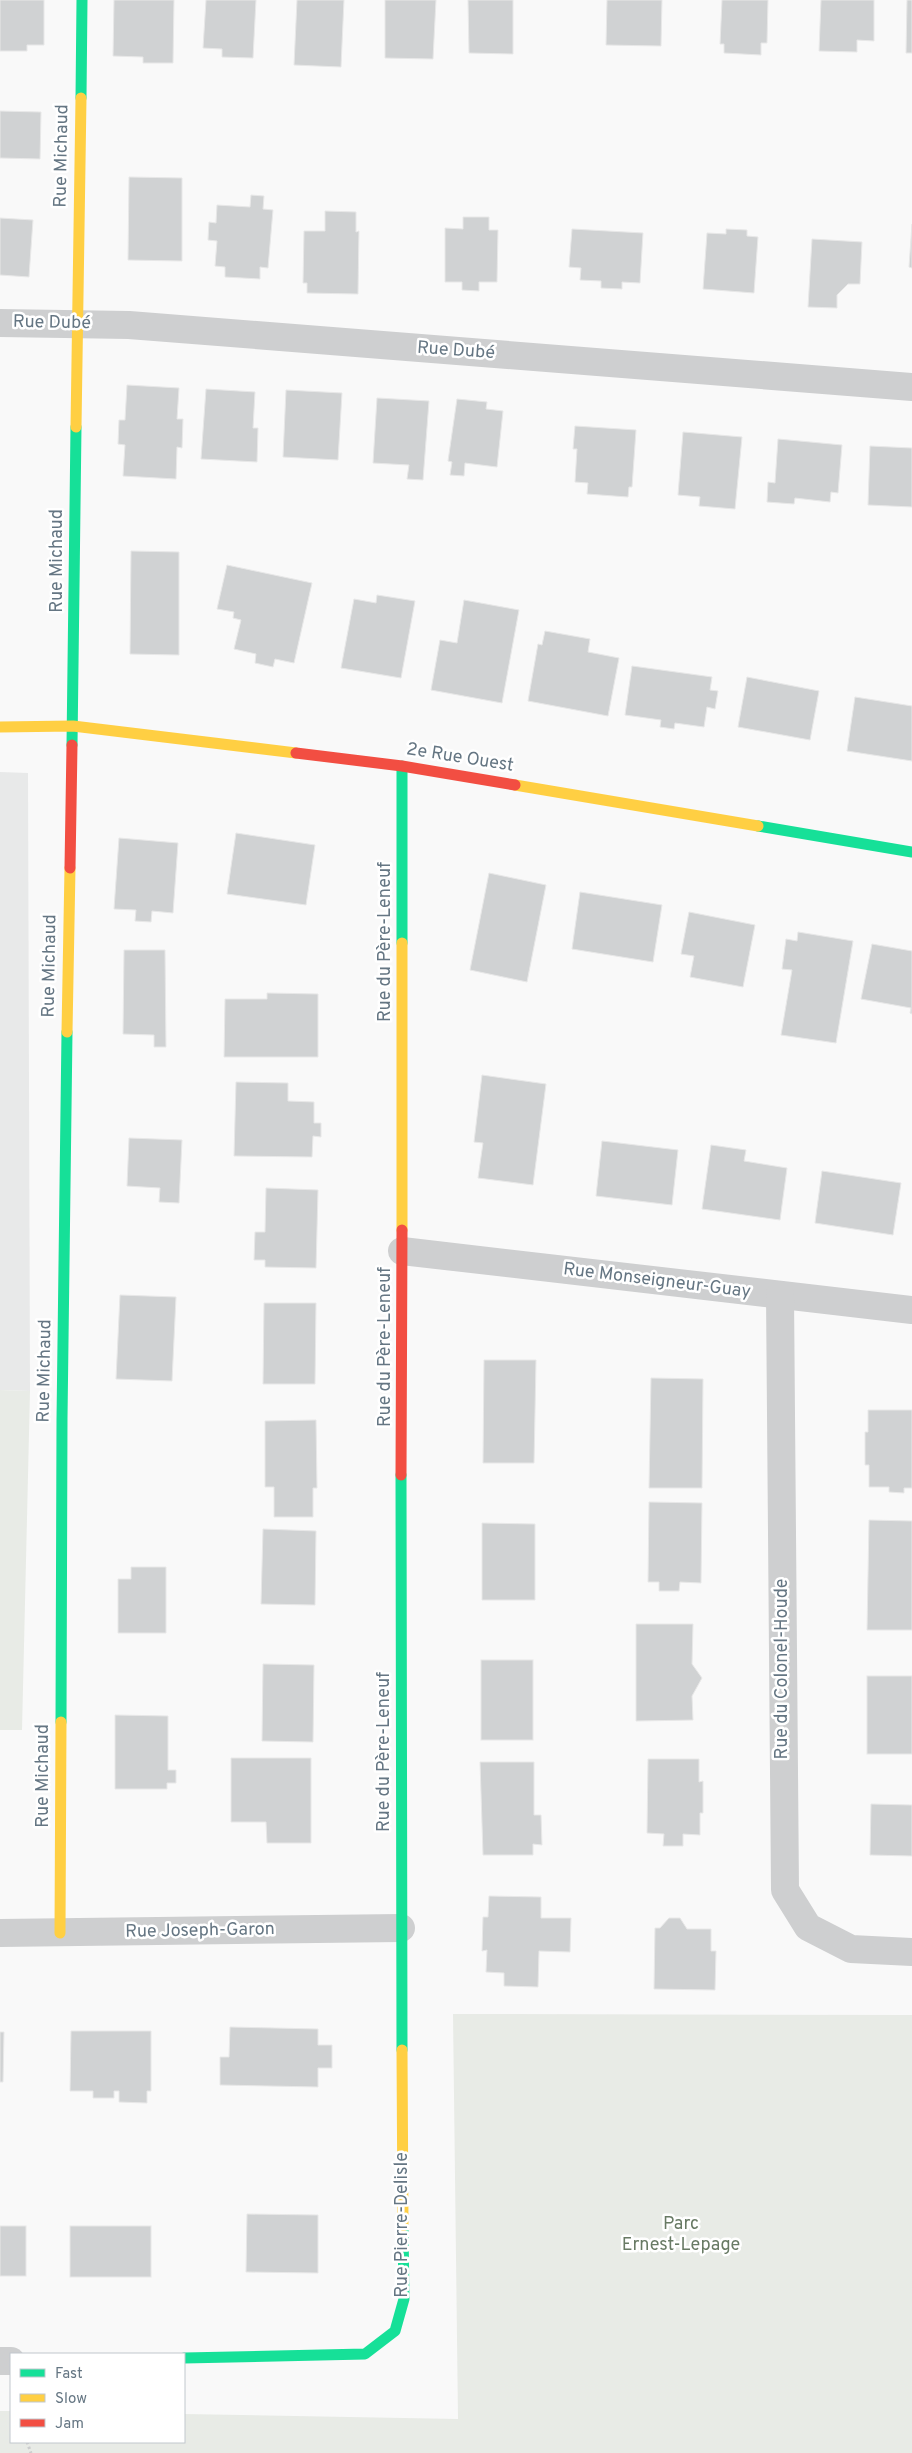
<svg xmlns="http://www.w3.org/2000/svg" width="912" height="2453" font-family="Overpass,sans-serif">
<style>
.built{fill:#e8e9e9}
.green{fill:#e8ebe6}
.building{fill:#d0d2d3;stroke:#e8e8e8}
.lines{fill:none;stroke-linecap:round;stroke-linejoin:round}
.path{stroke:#cbcccd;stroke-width:3;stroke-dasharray:2.5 2.5;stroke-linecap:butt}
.street{stroke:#cecfd0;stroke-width:28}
.fast{stroke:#16e098;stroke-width:11}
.slow{stroke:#ffcf43;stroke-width:11}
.jam{stroke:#f24e42;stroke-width:11}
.labels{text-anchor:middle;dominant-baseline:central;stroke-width:5;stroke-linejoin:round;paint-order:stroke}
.street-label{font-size:18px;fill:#657683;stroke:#fff}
.park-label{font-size:18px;fill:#687a64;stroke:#fff}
</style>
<rect width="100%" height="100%" fill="#f9f9f9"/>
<polygon class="built" points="0,772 28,773 30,1391 0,1390"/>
<g class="green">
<polygon points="0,1390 30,1391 22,1730 0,1730"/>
<polygon points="453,2014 912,2015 912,2453 0,2453 0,2411 11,2411 11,2442 184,2442 184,2414 458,2419"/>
</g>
<g class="building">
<polygon points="0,0 44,0 44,45 27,45 27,51 0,51"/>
<polygon points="114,0 174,0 173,63 143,63 143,57 113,56"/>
<polygon points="206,0 256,0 253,58 222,57 222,49 203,48"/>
<polygon points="297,0 344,0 341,67 294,65"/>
<polygon points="385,0 436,0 433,59 385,58"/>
<polygon points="468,0 513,0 513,54 469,53"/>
<polygon points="607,0 662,0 661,46 606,45"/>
<polygon points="722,0 768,0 767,43 761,43 761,55 724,53 724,44 720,44"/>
<polygon points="821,0 874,0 874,41 857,40 857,52 819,51"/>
<polygon points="907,0 912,0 912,53 906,53"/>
<polygon points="0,111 41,112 40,159 0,158"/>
<polygon points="129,177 182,178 182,261 128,260"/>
<polygon points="251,195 264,196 263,209 273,210 268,268 260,267 260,279 225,277 225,267 215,266 217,241 208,240 209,222 216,223 217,205 250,207"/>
<polygon points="325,211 356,212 356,232 359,231 358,294 307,293 307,283 303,283 304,231 325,231"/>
<polygon points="463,217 489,217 489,230 498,230 497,282 479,282 479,291 462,290 462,282 445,282 445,228 463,229"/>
<polygon points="0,218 33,220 29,277 0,275"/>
<polygon points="912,224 912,268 909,267"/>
<polygon points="572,229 643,233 640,283 622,282 622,289 601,288 601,281 580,280 581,268 569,267"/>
<polygon points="726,229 747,230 747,236 758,237 754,293 703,289 707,233 726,234"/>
<polygon points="812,239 862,242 860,284 848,284 837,295 837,308 808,307"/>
<polygon points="127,385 179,388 177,419 183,419 182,448 177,447 176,479 123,476 125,445 118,444 119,420 125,420"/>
<polygon points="206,389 255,392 253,428 258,428 257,462 201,459"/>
<polygon points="286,390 342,393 338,460 283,457"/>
<polygon points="377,398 429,401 423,480 407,479 409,465 373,463"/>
<polygon points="457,399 487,402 486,409 503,411 497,467 465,463 464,476 450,475 452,462 448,461"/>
<polygon points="575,426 636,430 632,487 629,487 628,497 587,494 588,483 575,482 577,449 573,449"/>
<polygon points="683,432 742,437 735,509 699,506 700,497 678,495"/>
<polygon points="778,439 842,445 838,493 831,492 830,502 795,498 794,504 767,502 768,482 775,483"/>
<polygon points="870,446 912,448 912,507 868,505"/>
<polygon points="131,551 179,552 179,655 130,654"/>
<polygon points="227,565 312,583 294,663 275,659 273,667 255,663 256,654 234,649 241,620 233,618 234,612 217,609"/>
<polygon points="377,595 415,601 401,678 341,668 354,599 376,603"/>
<polygon points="464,600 519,610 502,703 431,690 440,640 457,643"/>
<polygon points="545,631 590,639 588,652 619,658 608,716 528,701 538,644 542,645"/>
<polygon points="632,666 712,677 710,690 718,691 715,709 707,707 704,727 675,723 674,729 660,727 661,720 625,715"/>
<polygon points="747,677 819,691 810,740 738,727"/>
<polygon points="855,697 912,706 912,761 847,751"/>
<polygon points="236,833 315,845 306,905 227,894"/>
<polygon points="119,838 178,843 173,913 152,911 151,922 135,921 136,910 114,909"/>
<polygon points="489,873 546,885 527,982 470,970"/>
<polygon points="580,892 662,905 653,962 572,949"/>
<polygon points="689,912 755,925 743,987 690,977 694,956 681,954"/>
<polygon points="798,932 853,941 836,1043 781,1035 792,970 782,969 786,939 797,941"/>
<polygon points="872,944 912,951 912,1014 910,1013 911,1008 861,999"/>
<polygon points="124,950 165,950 166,1047 154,1047 154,1035 123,1034"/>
<polygon points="267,993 318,994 318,1057 224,1057 225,999 267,999"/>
<polygon points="482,1075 546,1084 533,1185 478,1178 483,1143 474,1142"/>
<polygon points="236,1082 288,1083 288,1101 314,1102 314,1123 321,1123 321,1137 313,1136 312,1157 234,1156"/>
<polygon points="129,1138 182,1140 179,1203 159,1202 160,1188 127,1186"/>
<polygon points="602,1141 678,1150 672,1205 596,1196"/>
<polygon points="711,1145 746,1150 744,1161 787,1168 780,1220 702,1209"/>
<polygon points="822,1171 901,1183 893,1235 815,1223"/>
<polygon points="266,1188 318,1190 316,1268 265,1267 265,1260 254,1260 255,1232 265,1232"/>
<polygon points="120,1295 176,1297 172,1381 116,1379"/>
<polygon points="264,1303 316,1303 315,1384 263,1384"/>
<polygon points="484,1360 536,1360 534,1463 483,1463"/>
<polygon points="651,1378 703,1379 702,1488 649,1488"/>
<polygon points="868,1410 912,1410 912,1488 904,1488 904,1493 889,1492 889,1487 869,1487 869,1465 865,1465 865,1432 868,1432"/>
<polygon points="316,1420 317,1488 313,1488 313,1517 274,1517 274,1487 265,1487 265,1421"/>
<polygon points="649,1502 702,1503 701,1583 680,1582 679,1591 659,1591 659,1582 648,1582"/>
<polygon points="869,1520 912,1521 912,1630 867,1630"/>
<polygon points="482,1523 535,1524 535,1600 482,1600"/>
<polygon points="263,1529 316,1531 315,1605 261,1604"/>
<polygon points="131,1567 166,1567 166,1633 118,1633 118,1579 131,1579"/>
<polygon points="636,1624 693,1624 692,1664 702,1678 692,1696 693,1720 636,1721"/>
<rect x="481" y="1660" width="52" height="80"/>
<polygon points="263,1664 314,1665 313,1742 262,1741"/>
<rect x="867" y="1676" width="45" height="78"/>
<polygon points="115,1715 168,1716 168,1770 176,1770 176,1783 167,1783 167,1789 115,1789"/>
<polygon points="231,1758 311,1758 311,1843 267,1843 266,1822 231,1822"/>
<polygon points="648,1759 699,1759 699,1782 703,1781 703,1813 700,1813 700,1835 683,1834 683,1846 663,1846 664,1834 647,1833"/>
<polygon points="480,1762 534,1762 534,1815 541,1815 542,1845 533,1844 533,1855 483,1855"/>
<polygon points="871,1804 912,1805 912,1856 870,1855"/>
<polygon points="489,1896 541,1897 541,1918 571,1918 570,1952 539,1951 538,1987 504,1986 504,1973 486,1972 487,1950 482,1951 483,1917 488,1917"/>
<polygon points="669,1918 680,1918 687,1929 711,1929 711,1951 716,1951 715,1990 654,1989 655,1928 660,1928"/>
<polygon points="230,2027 318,2029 318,2045 332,2045 332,2068 318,2068 318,2087 220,2085 220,2057 229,2057"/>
<polygon points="71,2031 151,2031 151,2091 147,2091 147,2103 119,2102 119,2091 114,2091 114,2098 93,2098 93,2091 70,2091"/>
<polygon points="0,2032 4,2032 3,2082 0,2082"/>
<polygon points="247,2214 318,2215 318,2273 246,2272"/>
<rect x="0" y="2226" width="26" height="50"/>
<rect x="70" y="2226" width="81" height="51"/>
</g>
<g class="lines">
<polyline class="path" points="27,2442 31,2453"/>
<g class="street">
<polyline points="0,323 129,325 912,387"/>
<polyline points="402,1251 912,1310"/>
<polyline points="780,1295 785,1890 808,1927 851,1949 912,1952"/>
<polyline points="0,1933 401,1928"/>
<polyline points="0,2361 11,2361"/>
</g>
<g class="fast">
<polyline points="81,98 82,0"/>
<polyline points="72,745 76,427"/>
<polyline points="758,826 912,852"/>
<polyline points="402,943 402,766"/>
<polyline points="401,1475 402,2050"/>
<polyline points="61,1722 62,1419 67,1032"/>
<polyline points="184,2358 365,2354 395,2331 404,2299 403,2226"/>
</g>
<g class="slow">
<polyline points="76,427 81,98"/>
<polyline points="0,727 73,726 296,753"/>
<polyline points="515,785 758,826"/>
<polyline points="67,1032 70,868"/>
<polyline points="402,1230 402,943"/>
<polyline points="60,1933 61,1722"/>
<polyline points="402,2050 403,2226"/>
</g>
<g class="jam">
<polyline points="296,753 402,766 515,785"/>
<polyline points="70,868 72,745"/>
<polyline points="401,1475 402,1230"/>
</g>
</g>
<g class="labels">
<g class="street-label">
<text transform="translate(62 156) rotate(-89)">Rue Michaud</text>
<text transform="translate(52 323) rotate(1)">Rue Dubé</text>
<text transform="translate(456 351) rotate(4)">Rue Dubé</text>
<text transform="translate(57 561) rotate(-90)">Rue Michaud</text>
<text transform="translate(460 758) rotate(9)">2e Rue Ouest</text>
<text transform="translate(385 942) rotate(-90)">Rue du Père-Leneuf</text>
<text transform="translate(50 966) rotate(-89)">Rue Michaud</text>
<text transform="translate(657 1281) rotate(7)">Rue Monseigneur-Guay</text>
<text transform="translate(385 1347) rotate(-90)">Rue du Père-Leneuf</text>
<text transform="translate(45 1371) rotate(-89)">Rue Michaud</text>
<text transform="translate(782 1669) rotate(-90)">Rue du Colonel-Houde</text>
<text transform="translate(384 1752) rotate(-90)">Rue du Père-Leneuf</text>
<text transform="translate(43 1776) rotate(-90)">Rue Michaud</text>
<text transform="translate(200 1931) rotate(-1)">Rue Joseph-Garon</text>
<text transform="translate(402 2225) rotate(-90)">Rue Pierre-Delisle</text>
</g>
<g class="park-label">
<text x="681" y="2224">Parc<tspan x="681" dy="21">Ernest-Lepage</tspan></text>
</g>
</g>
<rect x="10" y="2353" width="175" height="90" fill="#ffffff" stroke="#c1c8cd"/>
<rect x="20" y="2369" width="25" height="8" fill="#16e098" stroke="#c1c8cd"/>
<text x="55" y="2378" font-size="15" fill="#657683">Fast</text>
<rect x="20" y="2394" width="25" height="8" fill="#ffcf43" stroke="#c1c8cd"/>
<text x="55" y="2403" font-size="15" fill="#657683">Slow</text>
<rect x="20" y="2419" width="25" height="8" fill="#f24e42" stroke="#c1c8cd"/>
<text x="55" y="2428" font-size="15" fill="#657683">Jam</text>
</svg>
